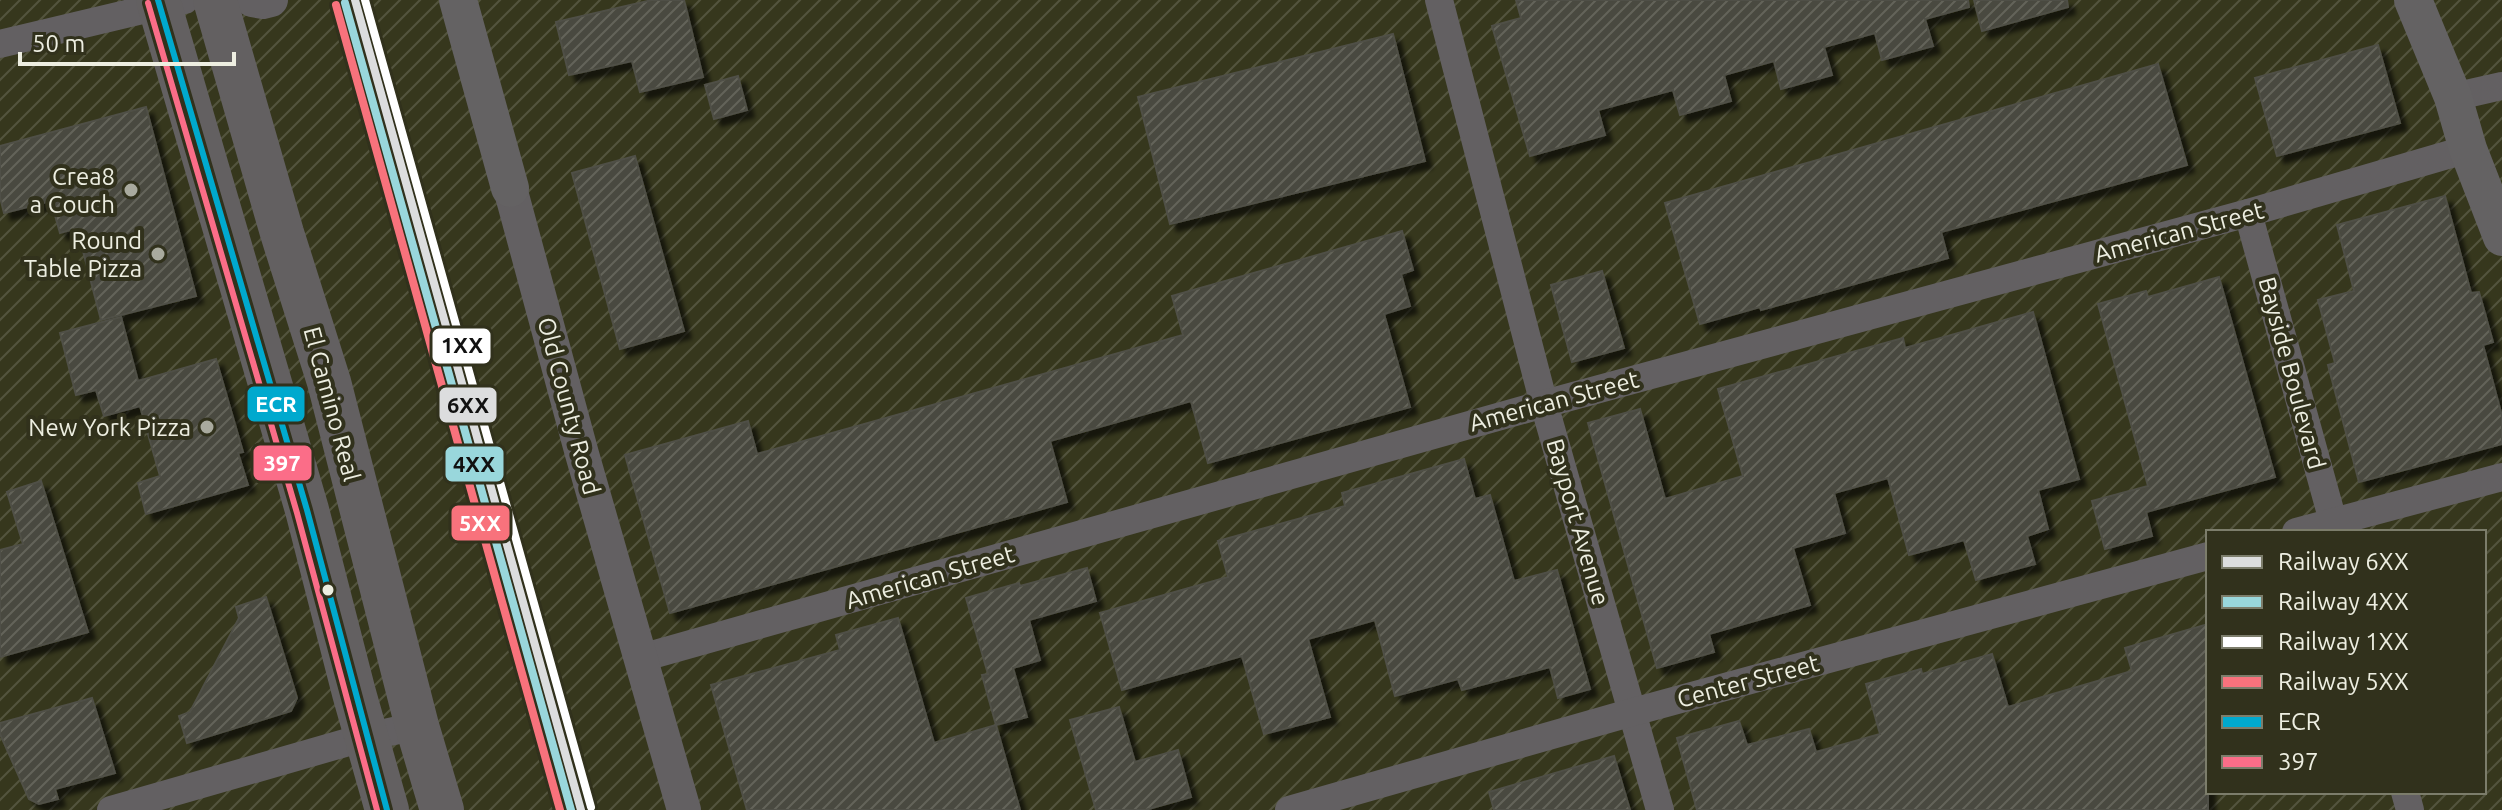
<svg xmlns="http://www.w3.org/2000/svg" width="2502" height="810" font-family="Ubuntu,sans-serif">
<style>
.industrial{fill:url(#industrial-furrows);fill-rule:evenodd}
.building{fill:url(#building-hatch);stroke:#505046;stroke-width:2;filter:url(#shadow)}
.lines{fill:none;stroke-linecap:round;stroke-linejoin:round}
.minor{stroke:#636062;stroke-width:28}
.tertiary{stroke:#636062;stroke-width:34}
.secondary{stroke:#646263;stroke-width:38}
.primary{stroke:#636061;stroke-width:44}
.bus-1-casing{stroke:#31311c;stroke-width:12}
.bus-2-casing{stroke:#31311c;stroke-width:12}
.bus-1{stroke:#00a9ce;stroke-width:6}
.bus-2{stroke:#fb6d88;stroke-width:6}
.rail-1-casing{stroke:#31311c;stroke-width:14}
.rail-2-casing{stroke:#31311c;stroke-width:14}
.rail-3-casing{stroke:#31311c;stroke-width:14}
.rail-4-casing{stroke:#31311c;stroke-width:14}
.rail-1{stroke:#dcddde;stroke-width:8}
.rail-2{stroke:#99d7dc;stroke-width:8}
.rail-3{stroke:#fff;stroke-width:8}
.rail-4{stroke:#f8727c;stroke-width:8}
.poi-dot{fill:#a9aa9e;stroke:#31311c;stroke-width:3}
.bus-dot{fill:#edeee1;stroke:#31311c;stroke-width:3}
.labels{text-anchor:middle;dominant-baseline:central;stroke-width:8;stroke-linejoin:round;paint-order:stroke}
.poi-label{font-size:24px;fill:#edeee1;stroke:#31311c;text-anchor:end}
.street-label{font-size:24px;fill:#edeee1;stroke:#31311c}
.line-badge{stroke:#31311c;stroke-width:3}
.badge-label{font-size:22px;text-anchor:middle;font-weight:bold;fill:#fff}
.pale-badge-label{font-size:22px;text-anchor:middle;font-weight:bold;fill:#111}
</style>
<defs>
<pattern id="industrial-furrows" width="10" height="10" patternUnits="userSpaceOnUse" patternTransform="scale(2)"><rect width="10" height="10" fill="#36371d"/><path d="M-1 1l2-2M0 10L10 0M9 11l2-2" fill="none" stroke="#53543e"/></pattern>
<pattern id="building-hatch" width="6" height="6" patternUnits="userSpaceOnUse" patternTransform="scale(2)"><rect width="6" height="6" fill="#49493f"/><path d="M-1 1l2-2M0 6l6-6M5 7l2-2" fill="none" stroke="#64645a"/></pattern>
<filter id="shadow"><feDropShadow dx="7" dy="7" stdDeviation="2" flood-color="#0009"/></filter>
</defs>
<rect width="100%" height="100%" fill="#2c2c21"/>
<path class="industrial" d="M0,0h2502v810h-2502zM2208,532h276v260h-276z"/>
<g class="building">
<polygon points="652,0 684,0 703,77 640,92 632,61 569,75 556,22"/>
<polygon points="1516,0 1968,0 1969,7 1925,19 1933,46 1882,60 1875,33 1824,47 1832,75 1781,89 1774,61 1724,75 1731,101 1680,115 1673,90 1598,110 1605,135 1530,156 1492,26 1521,18"/>
<polygon points="1974,0 2067,0 2068,7 1982,31"/>
<polygon points="1393,34 1425,161 1170,224 1138,97"/>
<polygon points="2378,45 2400,123 2277,156 2255,78"/>
<polygon points="2158,64 2187,165 1941,232 1948,258 1761,310 1760,307 1700,324 1665,203"/>
<polygon points="738,76 747,110 714,119 705,85"/>
<polygon points="146,107 196,296 101,320 77,228 60,233 51,201 4,213 0,197 0,146"/>
<polygon points="635,156 684,331 620,349 572,173"/>
<polygon points="2445,196 2471,293 2479,292 2493,342 2483,345 2502,416 2502,444 2359,482 2328,365 2335,363 2318,300 2354,291 2337,225"/>
<polygon points="1402,231 1413,270 1401,274 1410,306 1384,314 1410,407 1208,463 1191,401 1050,441 1067,502 670,613 625,455 748,421 757,454 1183,335 1172,296"/>
<polygon points="1602,271 1624,348 1572,362 1551,285"/>
<polygon points="2219,277 2275,477 2146,512 2152,536 2105,549 2092,501 2148,486 2098,304 2146,291 2148,297"/>
<polygon points="2033,312 2079,479 2038,490 2048,529 2027,536 2035,564 1976,580 1964,540 1909,555 1888,478 1834,493 1845,533 1793,548 1810,605 1709,634 1714,652 1657,668 1588,423 1640,409 1665,499 1743,476 1718,389 1903,338 1905,348"/>
<polygon points="121,317 138,381 216,359 243,452 238,453 248,485 146,514 138,483 160,476 140,406 104,416 96,390 76,395 60,333"/>
<polygon points="1464,459 1475,499 1490,495 1514,581 1557,570 1590,689 1558,698 1550,667 1462,690 1458,679 1395,696 1375,620 1308,639 1330,717 1264,734 1242,656 1122,690 1100,613 1228,577 1218,541 1345,506 1342,493"/>
<polygon points="41,481 88,632 0,657 0,550 23,544 7,492"/>
<polygon points="1087,568 1096,601 1029,620 1040,660 1013,668 1027,717 996,725 982,675 988,674 966,598 1019,583 1020,586"/>
<polygon points="266,597 297,698 291,711 187,743 179,716 190,712 239,618 236,607"/>
<polygon points="898,618 934,743 996,725 1020,810 747,810 711,685 840,650 836,635"/>
<polygon points="2208,624 2208,810 1697,810 1677,738 1739,721 1747,745 1809,729 1816,752 1880,734 1866,684 1921,669 1922,674 1992,654 2008,707 2132,671 2125,648"/>
<polygon points="92,698 115,773 55,789 58,799 39,804 29,799 0,734 0,723"/>
<polygon points="1119,707 1135,762 1178,750 1191,797 1145,810 1096,810 1070,720"/>
<polygon points="1614,756 1630,810 1494,810 1489,792"/>
</g>
<g class="lines">
<g class="minor">
<polyline points="1439,0 1544,404 1660,810"/>
<polyline points="0,44 185,0"/>
<polyline points="2453,97 2502,86"/>
<polyline points="2248,213 2336,532"/>
<polyline points="2296,532 2502,477"/>
<polyline points="641,658 1544,404 2248,213 2468,149"/>
<polyline points="2405,792 2410,810"/>
<polyline points="111,810 366,737 417,726"/>
<polyline points="1289,810 1633,712 2208,556"/>
</g>
<g class="tertiary">
<polyline points="252,0 263,2 271,0"/>
<polyline points="510,188 582,454 684,810"/>
</g>
<g class="secondary">
<polyline points="458,0 510,188"/>
<polyline points="2413,0 2453,97 2468,149 2502,237"/>
</g>
<g class="primary">
<polyline points="158,0 307,510 354,693 387,810"/>
<polyline points="215,0 282,233 329,382 417,726 442,810"/>
</g>
<g class="bus-1-casing">
<polyline id="bus-1" points="158,0 307,510 387,810"/>
</g>
<g class="bus-2-casing">
<polyline id="bus-2" points="148,3 297,513 377,810"/>
</g>
<use href="#bus-1" class="bus-1"/>
<use href="#bus-2" class="bus-2"/>
<g class="rail-1-casing">
<polyline id="rail-1" points="355,0 581,810"/>
</g>
<g class="rail-2-casing">
<polyline id="rail-2" points="345,3 571,810"/>
</g>
<g class="rail-3-casing">
<polyline id="rail-3" points="365,0 591,807"/>
</g>
<g class="rail-4-casing">
<polyline id="rail-4" points="336,5 560,810"/>
</g>
<use href="#rail-1" class="rail-1"/>
<use href="#rail-2" class="rail-2"/>
<use href="#rail-3" class="rail-3"/>
<use href="#rail-4" class="rail-4"/>
</g>
<g class="poi-dot">
<circle cx="131" cy="190" r="8"/>
<circle cx="158" cy="254" r="8"/>
<circle cx="207" cy="427" r="8"/>
</g>
<circle class="bus-dot" cx="328" cy="590" r="7"/>
<g class="labels">
<g class="poi-label">
<text x="115" y="176">Crea8<tspan x="115" dy="28">a Couch</tspan></text>
<text x="142" y="240">Round<tspan x="142" dy="28">Table Pizza</tspan></text>
<text x="191" y="427">New York Pizza</text>
</g>
<g class="street-label">
<text transform="translate(2179 232) rotate(-15)">American Street</text>
<text transform="translate(2292 373) rotate(75)">Bayside Boulevard</text>
<text transform="translate(1554 401) rotate(-15)">American Street</text>
<text transform="translate(332 404) rotate(75)">El Camino Real</text>
<text transform="translate(569 406) rotate(75)">Old County Road</text>
<text transform="translate(1578 522) rotate(74)">Bayport Avenue</text>
<text transform="translate(930 577) rotate(-16)">American Street</text>
<text transform="translate(1748 681) rotate(-15)">Center Street</text>
</g>
</g>
<g class="line-badge">
<rect x="431" y="327" width="61" height="38" rx="8" fill="#fff"/>
<rect x="246" y="385" width="60" height="38" rx="8" fill="#00a9ce"/>
<rect x="438" y="386" width="60" height="38" rx="8" fill="#dcddde"/>
<rect x="252" y="444" width="61" height="38" rx="8" fill="#fb6d88"/>
<rect x="444" y="445" width="61" height="38" rx="8" fill="#99d7dc"/>
<rect x="450" y="504" width="61" height="38" rx="8" fill="#f8727c"/>
</g>
<g class="badge-label">
<text x="276" y="412">ECR</text>
<text x="282" y="471">397</text>
<text x="480" y="531">5XX</text>
</g>
<g class="pale-badge-label">
<text x="462" y="353">1XX</text>
<text x="468" y="413">6XX</text>
<text x="474" y="472">4XX</text>
</g>
<rect x="2206" y="530" width="280" height="264" fill="#31311c" stroke="#7c7d6b" stroke-width="2"/>
<rect x="2222" y="556" width="40" height="12" fill="#dcddde" stroke="#7c7d6b" stroke-width="2"/>
<text x="2278" y="570" font-size="24" fill="#edeee1">Railway 6XX</text>
<rect x="2222" y="596" width="40" height="12" fill="#99d7dc" stroke="#7c7d6b" stroke-width="2"/>
<text x="2278" y="610" font-size="24" fill="#edeee1">Railway 4XX</text>
<rect x="2222" y="636" width="40" height="12" fill="#ffffff" stroke="#7c7d6b" stroke-width="2"/>
<text x="2278" y="650" font-size="24" fill="#edeee1">Railway 1XX</text>
<rect x="2222" y="676" width="40" height="12" fill="#f8727c" stroke="#7c7d6b" stroke-width="2"/>
<text x="2278" y="690" font-size="24" fill="#edeee1">Railway 5XX</text>
<rect x="2222" y="716" width="40" height="12" fill="#00a9ce" stroke="#7c7d6b" stroke-width="2"/>
<text x="2278" y="730" font-size="24" fill="#edeee1">ECR</text>
<rect x="2222" y="756" width="40" height="12" fill="#fb6d88" stroke="#7c7d6b" stroke-width="2"/>
<text x="2278" y="770" font-size="24" fill="#edeee1">397</text>
<path d="M20 52v12h214v-12" fill="none" stroke="#edeee1" stroke-width="4"/>
<text x="32" y="52" font-size="24" fill="#edeee1" stroke="#31311c" stroke-width="6" paint-order="stroke">50 m</text>
</svg>
